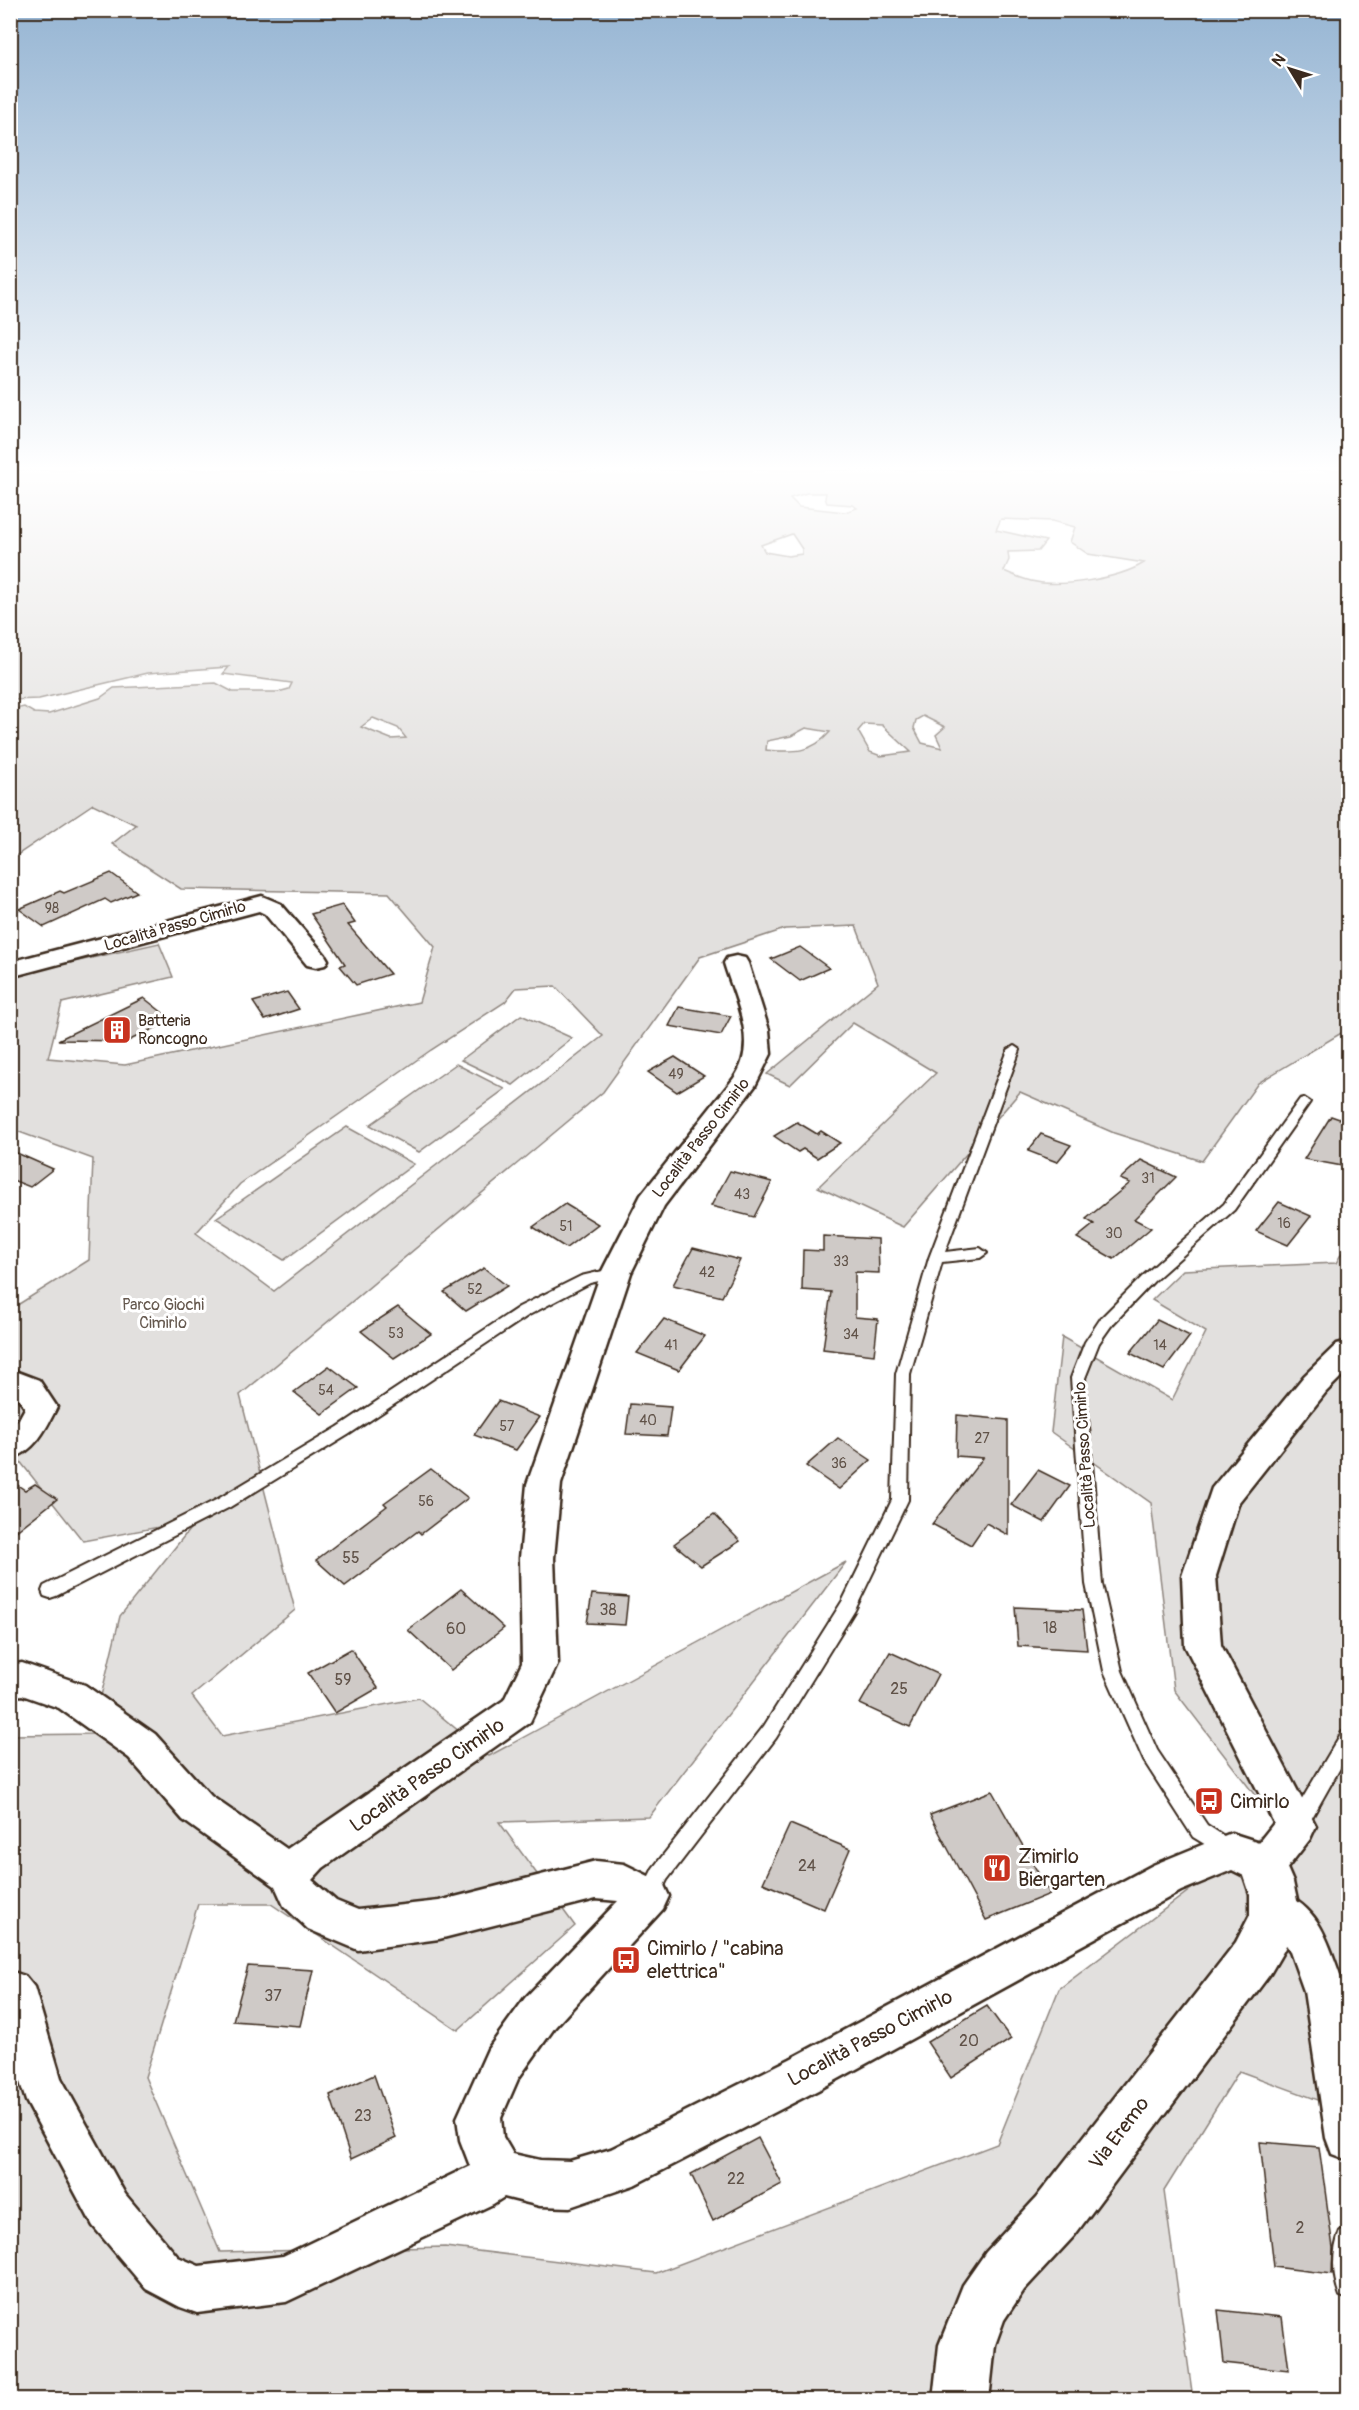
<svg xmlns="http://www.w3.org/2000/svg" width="1359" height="2410" font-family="Pangolin,sans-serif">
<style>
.green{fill:#e2e0de;stroke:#8e857e;stroke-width:1.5;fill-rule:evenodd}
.building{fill:#cfcac7;stroke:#3b2a1e;stroke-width:1.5}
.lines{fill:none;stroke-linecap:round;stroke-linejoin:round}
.lane-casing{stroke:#3b2a1e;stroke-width:4}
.street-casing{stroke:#3b2a1e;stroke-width:5}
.secondary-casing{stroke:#3b2a1e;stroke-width:5}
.lane{fill:#fff;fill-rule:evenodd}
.street{fill:#fff;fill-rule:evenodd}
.secondary{fill:#fff;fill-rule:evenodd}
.labels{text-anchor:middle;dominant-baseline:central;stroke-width:6;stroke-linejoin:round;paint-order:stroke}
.number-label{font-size:14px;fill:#605248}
.street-label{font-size:16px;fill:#3b2a1e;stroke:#fff}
.poi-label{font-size:16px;fill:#3b2a1e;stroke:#fff;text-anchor:start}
.park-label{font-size:16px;fill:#65584e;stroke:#fff}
.near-number-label{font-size:16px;fill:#605248}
.near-street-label{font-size:20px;fill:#3b2a1e;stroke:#fff}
.near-poi-label{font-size:20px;fill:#3b2a1e;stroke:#fff;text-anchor:start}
</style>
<rect width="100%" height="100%" fill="#fff"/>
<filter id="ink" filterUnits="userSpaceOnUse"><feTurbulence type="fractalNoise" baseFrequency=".0167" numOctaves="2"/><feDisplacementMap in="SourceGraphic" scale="12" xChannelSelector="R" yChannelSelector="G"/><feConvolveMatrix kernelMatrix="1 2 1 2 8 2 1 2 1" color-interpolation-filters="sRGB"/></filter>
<g filter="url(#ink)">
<g class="green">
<path d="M11,470h1337v559l-90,54 -56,78 -88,-28 -94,-41 -117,135 -85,-40 118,-114 -83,-50 -63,62 -23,-11 111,-91 -22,-57 -71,3 -85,28 -97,135 -363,303 55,215 -103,86 30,40 197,-38 70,58 357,-194 -197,255 -150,5 76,104 -117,104 -187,-126h-73l-53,173 75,175 225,-5 211,26 341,-129 62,-155 218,-165 -103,-134 -23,-187 -100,-71 11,-95 110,63 34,-68 -54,-32 31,-30 153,-7 12,-21v869l-109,-40 -75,120 29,208h-1182v-664l81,-1 28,-118 77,-96 -114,21 -72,-91v-141l78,-49 4,-101 -82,-30v-153l148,-33 14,34 -111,26 -14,55 77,7 294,-63 16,-55 -46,-54 -208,-4 -69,-45 24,-19 -43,-21 -82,55v-149l13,-3 10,6 15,1 51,-16 14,-10 102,-5 17,9h45l11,-3 3,-6 -69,-9 6,-7 -81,6 -109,26 -28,1zM807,493h19l-1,5 2,5 26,2 4,3 -12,4 -46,-5 -9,-9zM1001,519l51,2 23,6 -5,15 18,12 56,9c-26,16 -84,25 -113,18 -9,-2 -18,-6 -27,-10l5,-11 -1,-8 30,-1 8,-10 -50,-11zM792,534l10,15v5l-14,2 -23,-4 -4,-7zM923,716l22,11 -9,8 6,13 -20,-5 -8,-15 2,-8zM373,718l25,10 8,10 -15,1 -30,-12zM864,724l18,1 29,27 -30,4 -11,-4 -12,-21zM806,728l24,4c-19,22 -38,20 -64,18l1,-9 24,-5zM555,986l48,50 -329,255 -78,-58 44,-49 191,-134 74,-48 11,-14z"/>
<polygon points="521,1015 572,1038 513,1085 461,1060"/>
<polygon points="456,1064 505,1089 419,1152 370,1125"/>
<polygon points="347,1127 414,1164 284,1260 216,1218"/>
</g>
<g class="building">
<polygon points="111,873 137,892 111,903 105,899 44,927 19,909 60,891 64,893"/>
<polygon points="342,905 355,923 348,925 390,974 356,985 340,966 345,964 311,914"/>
<polygon points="800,947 829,968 800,981 771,959"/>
<polygon points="287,992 299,1009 265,1020 253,1002"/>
<polygon points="144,998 172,1020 128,1041 58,1040"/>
<polygon points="679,1007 731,1016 721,1035 669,1026"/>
<polygon points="675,1057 704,1076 677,1092 648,1072"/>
<polygon points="1331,1116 1348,1122 1348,1167 1304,1159"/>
<polygon points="797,1122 817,1134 821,1131 840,1143 817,1158 803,1149 798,1152 774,1136"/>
<polygon points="1041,1134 1071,1145 1057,1162 1028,1151"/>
<polygon points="10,1150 53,1169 30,1187 10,1179"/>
<polygon points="1141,1160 1176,1177 1134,1219 1151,1228 1114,1259 1077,1238 1094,1224 1086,1219 1130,1183 1120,1179"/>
<polygon points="730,1171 772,1182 754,1217 711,1206"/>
<polygon points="1279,1202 1311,1216 1288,1245 1256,1231"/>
<polygon points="565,1204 598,1224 566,1248 533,1227"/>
<polygon points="823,1236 878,1239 879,1273 855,1272 855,1317 878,1319 874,1355 823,1349 831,1292 802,1290 803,1250 823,1251"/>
<polygon points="693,1248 740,1260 722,1297 673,1285"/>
<polygon points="484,1268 507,1286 466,1311 444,1292"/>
<polygon points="398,1307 431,1334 394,1358 361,1331"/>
<polygon points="664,1319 705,1336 679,1370 637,1353"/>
<polygon points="1157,1320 1190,1336 1164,1370 1130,1353"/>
<polygon points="329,1366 358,1388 322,1414 294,1392"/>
<polygon points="498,1401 540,1417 516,1450 474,1435"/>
<polygon points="630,1404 671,1407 667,1436 626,1434"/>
<polygon points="957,1415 1008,1420 1008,1535 986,1523 971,1545 932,1524 983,1458 956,1456"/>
<polygon points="838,1438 871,1460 839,1489 806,1466"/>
<polygon points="431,1469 468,1498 421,1534 418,1531 345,1586 316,1560 387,1506 384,1503"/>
<polygon points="1038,1470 1070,1486 1044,1522 1011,1505"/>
<polygon points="10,1480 25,1490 35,1484 57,1499 10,1536"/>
<polygon points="714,1514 740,1541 701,1566 674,1544"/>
<polygon points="461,1589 504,1628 451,1670 408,1630"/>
<polygon points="592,1594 628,1597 625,1625 587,1623"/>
<polygon points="1015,1607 1082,1610 1087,1650 1018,1646"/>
<polygon points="351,1649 378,1688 335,1713 308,1673"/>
<polygon points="890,1652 938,1674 910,1727 860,1704"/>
<polygon points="992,1791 1050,1894 986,1920 930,1815"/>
<polygon points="790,1824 850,1849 824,1909 763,1883"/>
<polygon points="248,1966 313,1970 300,2026 233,2021"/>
<polygon points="987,2006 1011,2039 951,2078 927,2042"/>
<polygon points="374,2075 396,2138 351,2159 330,2095"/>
<polygon points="758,2138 782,2184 713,2221 691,2174"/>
<polygon points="1260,2142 1319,2147 1333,2248 1332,2274 1274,2267"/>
<polygon points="1218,2310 1282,2317 1289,2370 1224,2363"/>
</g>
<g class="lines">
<g class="lane-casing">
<g id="lane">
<polygon points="1014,1046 1020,1050 945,1252 980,1248 987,1253 980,1258 942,1262 910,1374 908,1500 855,1610 776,1738 667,1880 656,1902 649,1905 642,1902 639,1896 653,1868 764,1726 843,1600 892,1500 896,1374 929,1258 1008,1050"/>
<polygon points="1304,1098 1310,1102 1234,1210 1154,1281 1111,1326 1099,1343 1085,1378 1102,1584 1122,1671 1157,1750 1207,1825 1236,1844 1238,1850 1236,1856 1229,1859 1193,1837 1144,1761 1104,1671 1086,1584 1071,1378 1085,1342 1101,1318 1144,1275 1224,1204 1300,1099"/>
<polygon points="616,1268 621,1270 623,1273 621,1276 590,1283 529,1315 348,1435 230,1507 56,1596 50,1598 44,1596 42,1591 44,1586 218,1499 338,1427 519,1307 581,1276"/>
<polygon points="1348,1730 1348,1754 1305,1830 1298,1832 1291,1830 1289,1824 1291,1818 1342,1732"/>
<path d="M1348,2228v71l-8,-3c-8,-21 -8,-44 0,-65z"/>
</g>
</g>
<g class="street-casing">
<g id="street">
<polygon points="262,896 281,904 325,955 328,960 325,965 316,967 307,965 265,914 259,911 10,977 10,962"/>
<path d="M736,956l9,2 3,5 21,67 2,24 -16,32 -91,120 -33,67 -70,211 -7,74 4,105 -28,59 -207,146 -11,12 24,21 22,9 81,-9 157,-40 28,3 39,19 6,13 -6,13 -108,118 -37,52 -17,39 2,19 10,17 27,6 30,1 41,-12 179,-90 363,-194 78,-32 28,9 15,-19 -89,-177 -3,-70 30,-88 92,-112 33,-32 11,-3v29l-22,22 -87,110 -23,74 5,69 95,181 -6,13 -32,41 -14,6 -32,-16 -51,21 -361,198 -186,96 -64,22 -30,-1 -36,-9 -11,7 -207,98 -89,11 -17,-6 -34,-18 -53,-63 -67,-125 -16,-50v-80l15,5 9,11 27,91 64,116 53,63 21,9 84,-10 187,-90 -10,-26 -3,-22 31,-69 37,-51 93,-97 -22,-2 -157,40 -81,11 -50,-21 -24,-23 -9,-20 -92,-66 -54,-62 -70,-50 -37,-13 -12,2v-32l12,-2 63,22 70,49 56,62 76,53 217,-149 18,-37 -2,-105 7,-74 74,-211 40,-78 93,-117c25,-35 1,-78 -10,-115l3,-5z"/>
<path d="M10,1369l29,11 18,27c-11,22 -22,45 -47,52v-32l9,-8 6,-11 -8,-12 -7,-3z"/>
<path d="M1274,1889c38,15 48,36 61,72 6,16 11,30 13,46v153l-16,-6 -6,-16 -22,-147 -15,-42 -7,-10 -22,-17 -6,-14 6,-14z"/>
</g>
</g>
<g class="secondary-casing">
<polygon id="secondary" points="1264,1846 1280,1852 1293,1882 1298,1905 1295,1924 1284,1950 1270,1974 1074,2236 1024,2290 1004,2320 995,2345 989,2400 933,2400 939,2345 963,2285 986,2252 1036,2198 1236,1942 1250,1915 1250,1894 1241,1867 1248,1852"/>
</g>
<use href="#lane" class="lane"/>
<use href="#street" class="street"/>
<use href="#secondary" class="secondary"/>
</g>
</g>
<linearGradient id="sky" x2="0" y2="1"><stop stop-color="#96b5d3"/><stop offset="0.58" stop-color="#fff"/><stop offset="1" stop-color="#fff" stop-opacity="0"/></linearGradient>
<rect width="1359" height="807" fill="url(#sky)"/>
<defs>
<g id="building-square" transform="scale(1.5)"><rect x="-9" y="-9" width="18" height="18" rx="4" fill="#c8321e" stroke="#fff"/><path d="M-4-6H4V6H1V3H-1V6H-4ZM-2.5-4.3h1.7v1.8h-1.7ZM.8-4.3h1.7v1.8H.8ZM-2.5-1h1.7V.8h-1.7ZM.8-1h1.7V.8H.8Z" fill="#fff"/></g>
<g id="bus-square" transform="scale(1.5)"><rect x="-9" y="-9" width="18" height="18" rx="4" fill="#c8321e" stroke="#fff"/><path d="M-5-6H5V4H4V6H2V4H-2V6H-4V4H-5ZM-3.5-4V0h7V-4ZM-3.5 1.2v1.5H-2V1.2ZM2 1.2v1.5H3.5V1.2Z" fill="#fff"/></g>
<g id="restaurant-square" transform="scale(1.5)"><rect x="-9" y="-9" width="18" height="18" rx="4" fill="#c8321e" stroke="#fff"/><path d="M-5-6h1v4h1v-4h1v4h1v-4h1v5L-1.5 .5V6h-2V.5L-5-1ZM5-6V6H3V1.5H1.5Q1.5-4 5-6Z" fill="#fff"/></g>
</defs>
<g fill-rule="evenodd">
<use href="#building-square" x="117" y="1030"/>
<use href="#bus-square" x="1209" y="1801"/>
<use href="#restaurant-square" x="997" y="1868"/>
<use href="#bus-square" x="626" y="1960"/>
</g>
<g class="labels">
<g class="number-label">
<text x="52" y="908">98</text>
<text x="676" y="1074">49</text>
<text x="1148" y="1178">31</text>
<text x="742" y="1194">43</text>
<text x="1284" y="1223">16</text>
<text x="566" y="1226">51</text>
<text x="1114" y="1233">30</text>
<text x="841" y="1261">33</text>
<text x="707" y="1272">42</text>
<text x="475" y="1289">52</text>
<text x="396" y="1333">53</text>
<text x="851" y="1334">34</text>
<text x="671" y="1345">41</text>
<text x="1160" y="1345">14</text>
<text x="326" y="1390">54</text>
<text x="648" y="1420">40</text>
<text x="507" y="1426">57</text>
<text x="982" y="1438">27</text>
<text x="839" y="1463">36</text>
<text x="426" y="1501">56</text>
</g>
<g class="street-label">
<text transform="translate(175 926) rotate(-16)">Località Passo Cimirlo</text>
<text transform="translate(701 1138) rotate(-52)">Località Passo Cimirlo</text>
<text transform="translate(1085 1455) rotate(-94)">Località Passo Cimirlo</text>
</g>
<g class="poi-label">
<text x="138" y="1021">Batteria<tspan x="138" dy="18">Roncogno</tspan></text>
</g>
<g class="park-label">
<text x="163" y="1305">Parco Giochi<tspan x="163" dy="18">Cimirlo</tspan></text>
</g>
<g class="near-number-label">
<text x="351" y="1558">55</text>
<text x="608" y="1610">38</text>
<text x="1050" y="1628">18</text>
<text x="456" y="1629">60</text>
<text x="343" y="1680">59</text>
<text x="899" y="1689">25</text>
<text x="807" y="1866">24</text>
<text x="273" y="1996">37</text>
<text x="969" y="2041">20</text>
<text x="363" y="2116">23</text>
<text x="736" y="2179">22</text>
<text x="1300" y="2228">2</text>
</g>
<g class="near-street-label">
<text transform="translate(427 1775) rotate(-35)">Località Passo Cimirlo</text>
<text transform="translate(870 2038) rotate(-28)">Località Passo Cimirlo</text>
<text transform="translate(1119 2133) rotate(-53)">Via Eremo</text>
</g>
<g class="near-poi-label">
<text x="1230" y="1801">Cimirlo</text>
<text x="1018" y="1856">Zimirlo<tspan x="1018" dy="23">Biergarten</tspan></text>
<text x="647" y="1948">Cimirlo / "cabina<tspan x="647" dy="23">elettrica"</tspan></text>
</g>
</g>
<rect width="1359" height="2410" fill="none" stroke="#fff" stroke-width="36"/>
<rect x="18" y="18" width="1323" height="2374" fill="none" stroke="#3b2a1e" stroke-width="2" filter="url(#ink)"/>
<g transform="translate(1290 69) rotate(308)" stroke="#ffffff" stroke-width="4.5" paint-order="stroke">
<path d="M0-4.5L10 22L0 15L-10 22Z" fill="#3b2a1e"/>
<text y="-9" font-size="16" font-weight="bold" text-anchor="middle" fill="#3b2a1e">N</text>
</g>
</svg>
